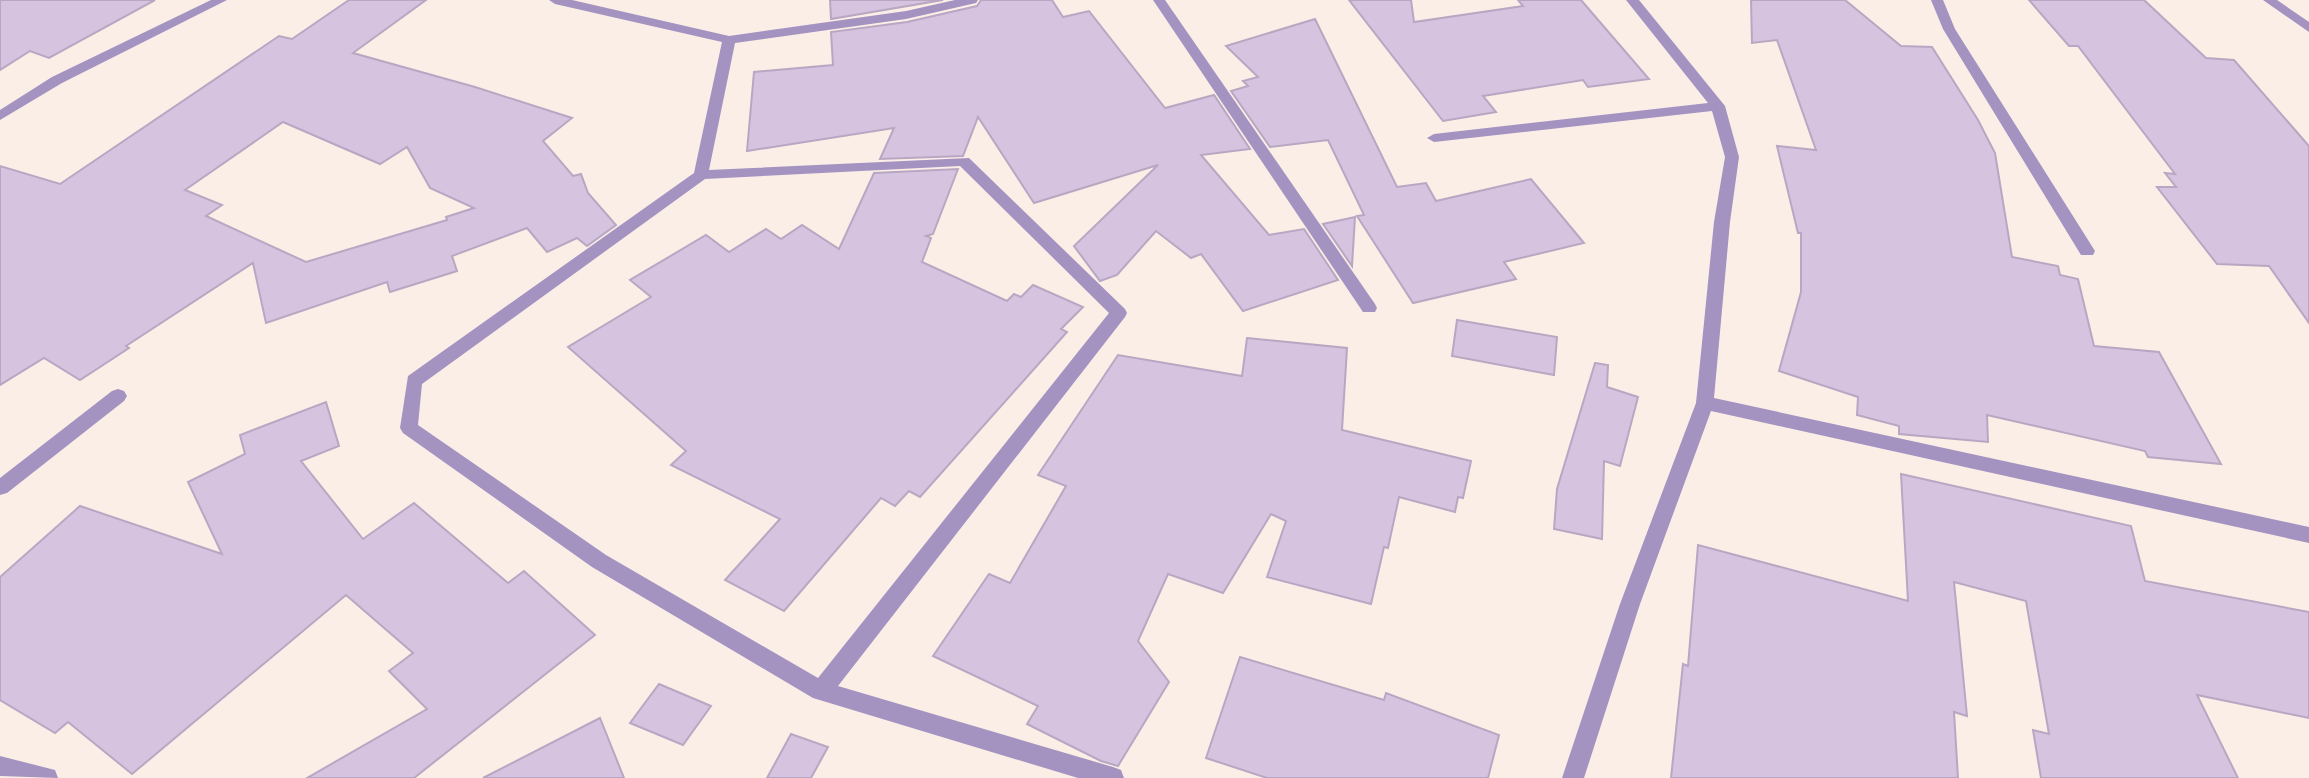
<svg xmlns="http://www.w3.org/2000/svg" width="2309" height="778" font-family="'Archivo Narrow',sans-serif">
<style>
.building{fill:#d5c3df;stroke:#b8a7c2;stroke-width:2;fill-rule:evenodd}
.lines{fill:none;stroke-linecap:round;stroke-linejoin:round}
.minor{fill:#a492c1;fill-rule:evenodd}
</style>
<rect width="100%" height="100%" fill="#fbeee7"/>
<g class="building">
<polygon points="0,0 155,0 49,58 30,51 0,70"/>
<path d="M349,0h77l-73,53 122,34 97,31 -29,23 30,35 8,-2 7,19 28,32 -29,21 -10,-8 -30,14 -20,-24 -75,28 5,15 -67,21 -3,-10 -121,41 -13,-60 -127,83 3,2 -49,32 -36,-22 -44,27v-219l60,18 219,-148 13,3zM283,122l97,42 27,-17 23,41 44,20 -28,9 1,3 -141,42 -100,-46 16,-11 -37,-15z"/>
<polygon points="830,0 943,0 831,19"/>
<polygon points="981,0 1052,0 1063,17 1089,11 1165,108 1214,95 1250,149 1201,155 1269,235 1304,229 1338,280 1243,311 1201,254 1191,258 1156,231 1117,275 1100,281 1074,246 1158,165 1034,203 978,117 963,156 880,159 894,128 747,151 754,72 833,65 831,32 907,22 977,6"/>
<polygon points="1349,0 1411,0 1414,22 1523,6 1518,0 1581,0 1649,79 1588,87 1583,80 1483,96 1496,112 1443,121"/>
<polygon points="1751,0 1845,0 1901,46 1932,47 1978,120 1995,153 2012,257 2058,266 2060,275 2078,279 2094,346 2159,352 2221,464 2148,457 2145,451 1987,415 1988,442 1899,434 1899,426 1857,415 1858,397 1779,371 1801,292 1801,233 1798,233 1777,146 1816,150 1777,40 1752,43"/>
<polygon points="2029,0 2144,0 2206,58 2234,60 2309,146 2309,323 2269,266 2217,264 2157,187 2176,187 2165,173 2175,174 2078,46 2069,46"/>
<polygon points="1315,19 1397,187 1426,183 1436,201 1531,179 1584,243 1504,262 1516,279 1413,303 1357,216 1364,215 1328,140 1270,147 1231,91 1248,86 1243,81 1258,77 1226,46"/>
<polygon points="958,169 933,234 926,236 931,238 922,262 1007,301 1014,294 1021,297 1033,285 1083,307 1061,329 1067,332 920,497 909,491 895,506 881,498 784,611 725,580 780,519 671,465 686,451 568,347 651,297 630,280 706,235 729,252 766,229 781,239 802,225 839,249 874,173"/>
<polygon points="1355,217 1352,266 1323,224"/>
<polygon points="1457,320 1557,337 1554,375 1452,356"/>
<polygon points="1247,338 1347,348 1342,430 1471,461 1463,498 1458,497 1455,512 1399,497 1388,548 1384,547 1371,604 1267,577 1286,521 1271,514 1223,593 1168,574 1138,641 1169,682 1118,766 1101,761 1027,724 1038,706 933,656 989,574 1010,583 1066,486 1038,475 1118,355 1242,376"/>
<polygon points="1595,363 1608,365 1607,387 1638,397 1620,466 1604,461 1602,539 1554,529 1557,489"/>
<polygon points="326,402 339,446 301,461 363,539 414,503 508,583 524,571 595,635 414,778 307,778 427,709 389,671 413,653 346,595 132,774 68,722 55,733 0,700 0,577 80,506 222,554 188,482 245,454 240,435"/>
<polygon points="1901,474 2131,526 2145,581 2309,612 2309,718 2197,695 2238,778 2041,778 2033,730 2049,734 2026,601 1954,582 1967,716 1954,712 1958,778 1671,778 1683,664 1688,666 1698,545 1908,601"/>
<polygon points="1240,657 1384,700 1386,693 1499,735 1488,778 1267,778 1206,758"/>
<polygon points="659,684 711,706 683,745 630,723"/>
<polygon points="600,718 624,778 483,778"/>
<polygon points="791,734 828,747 811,778 767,778"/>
</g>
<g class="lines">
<g class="minor">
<polygon points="211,0 227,0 62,83 0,120 0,110 52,77"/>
<path d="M549,0h23l157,36 177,-25 49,-11h23l-2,3 -70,16 -171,24 -26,127 260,-12 156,151 2,4 -2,4 -287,369 275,81 8,3 3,8h-46l-265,-80 -221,-131 -189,-134 -3,-5 8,-52 286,-203 28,-131 -167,-38zM960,166l149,147 -291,365 -212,-123 -188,-130 4,-41 283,-205z"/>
<polygon points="1153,0 1165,0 1375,304 1377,308 1375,312 1363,312"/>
<polygon points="1626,0 1639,0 1725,106 1739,157 1730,222 1714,398 2309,527 2309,543 1711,411 1640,604 1584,778 1562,778 1620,604 1696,403 1714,222 1725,157 1712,111 1434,142 1427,138 1434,134 1708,103"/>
<polygon points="1931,0 1943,0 1955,29 2095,251 2093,255 2081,255 1943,29"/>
<polygon points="2263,0 2277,0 2309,22 2309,32"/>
<polygon points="118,389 124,391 127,396 124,401 7,493 0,495 0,478 112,391"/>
<polygon points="0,756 55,770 58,778 0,776"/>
</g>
</g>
</svg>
